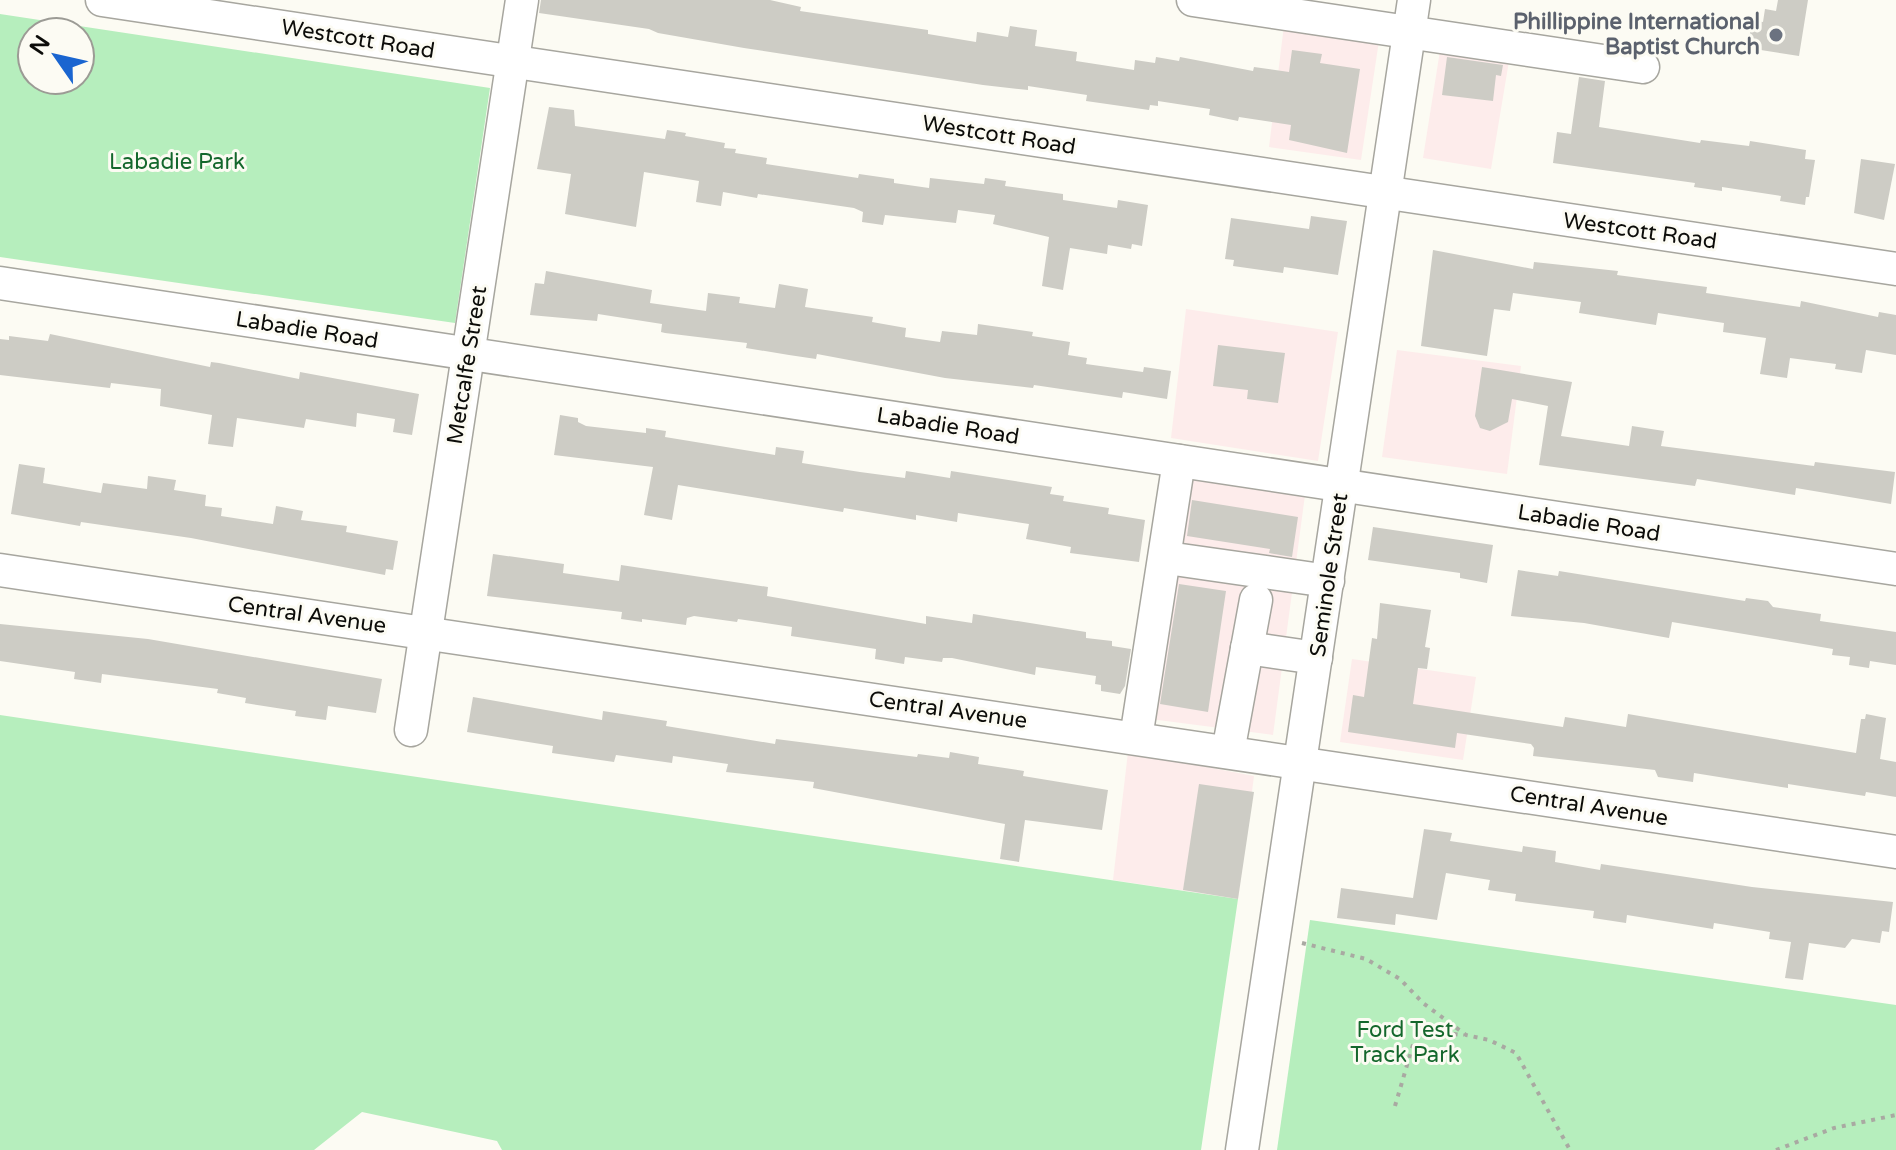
<svg xmlns="http://www.w3.org/2000/svg" width="1896" height="1150" font-family="'Varela Round',sans-serif">
<style>
.commercial{fill:#fdeceb}
.green{fill:#b6eebd;fill-rule:evenodd}
.building{fill:#cdccc5}
.lines{fill:none;stroke-linecap:round;stroke-linejoin:round}
.minor-casing{stroke:#a7a69f;stroke-width:35}
.path{stroke:#a9a9a2;stroke-width:4;stroke-dasharray:4 6;stroke-linecap:butt}
.minor{stroke:#fff;stroke-width:32}
.worship-dot{fill:#6b7280;stroke:#fcfbf3;stroke-width:3}
.labels{text-anchor:middle;dominant-baseline:central;stroke-width:6;stroke-linejoin:round;paint-order:stroke}
.worship-label{font-size:22px;font-weight:bold;fill:#5b616d;stroke:#fcfbf3;text-anchor:end}
.street-label{font-size:22px;fill:#0c0c09;stroke:#fcfbf3}
.park-label{font-size:22px;fill:#14672c;stroke:#fcfbf3}
</style>
<rect width="100%" height="100%" fill="#fcfbf3"/>
<g class="commercial">
<polygon points="1286,9 1382,21 1361,160 1269,147"/>
<polygon points="1442,38 1511,49 1491,169 1423,158"/>
<polygon points="1186,309 1338,332 1318,461 1171,438"/>
<polygon points="1397,350 1521,366 1507,474 1382,457"/>
<polygon points="1167,477 1305,495 1273,735 1135,717"/>
<polygon points="1352,659 1476,677 1463,760 1340,742"/>
<polygon points="1128,752 1254,776 1238,899 1113,880"/>
</g>
<g class="green">
<path d="M0,14l490,74 -35,235 -455,-66zM32,32h48v48h-48z"/>
<polygon points="0,715 1238,899 1201,1150 502,1150 497,1141 362,1112 314,1150 0,1150"/>
<polygon points="1310,920 1896,1005 1896,1150 1277,1150"/>
</g>
<g class="building">
<polygon points="541,0 770,0 801,7 800,11 928,30 928,34 976,42 977,32 1008,37 1010,26 1037,30 1035,46 1077,52 1076,61 1134,70 1135,60 1155,63 1156,57 1179,61 1180,57 1253,71 1254,67 1289,72 1292,50 1322,54 1320,63 1360,69 1347,153 1289,140 1291,125 1239,117 1238,121 1209,115 1210,109 1158,101 1158,106 1150,105 1149,110 1086,101 1087,95 1028,86 1028,90 983,85 744,48 658,33 649,29 539,13"/>
<polygon points="1778,0 1808,0 1799,56 1748,48 1752,20 1763,22 1765,9 1776,11"/>
<polygon points="1447,57 1503,65 1501,76 1496,75 1493,101 1442,95"/>
<polygon points="1579,77 1605,81 1599,127 1700,143 1701,140 1749,146 1750,141 1806,150 1805,159 1815,160 1809,197 1806,197 1805,205 1780,201 1781,196 1722,187 1722,191 1694,187 1695,183 1553,163 1557,132 1571,134"/>
<polygon points="549,107 574,110 575,126 665,139 667,130 686,133 685,136 725,143 724,148 736,149 735,153 767,158 766,164 858,178 859,174 894,179 894,183 929,188 930,178 984,184 985,178 1006,181 1005,186 1063,194 1063,200 1117,208 1118,200 1148,205 1142,246 1132,244 1131,249 1108,245 1107,254 1070,248 1063,290 1042,286 1049,237 993,224 995,215 958,210 956,223 885,215 883,225 862,222 863,212 854,208 758,194 757,198 723,192 721,206 696,202 699,181 644,172 636,227 565,214 571,174 537,169"/>
<polygon points="1861,159 1895,164 1884,220 1854,213"/>
<polygon points="1311,216 1347,221 1338,275 1284,267 1283,273 1233,266 1234,260 1225,259 1231,218 1309,229"/>
<polygon points="1433,250 1533,269 1534,262 1618,271 1617,275 1707,287 1706,293 1800,307 1801,301 1878,317 1879,312 1896,315 1896,355 1866,350 1862,373 1835,369 1836,364 1790,358 1787,378 1760,374 1766,338 1723,332 1724,323 1658,313 1656,325 1579,313 1581,302 1513,293 1510,311 1494,309 1487,356 1421,346"/>
<polygon points="546,271 652,290 650,303 706,311 708,293 740,297 739,303 775,308 779,284 808,289 805,307 873,317 872,322 906,328 905,337 940,342 942,331 977,335 978,324 1033,332 1032,336 1070,342 1068,355 1087,358 1086,364 1143,372 1144,367 1171,371 1167,399 1123,392 1122,398 1034,385 1033,388 945,378 817,354 816,359 789,355 746,348 747,343 665,333 661,332 662,324 598,314 597,321 530,315 535,283 544,284"/>
<polygon points="50,334 210,367 211,362 219,363 299,379 300,372 419,394 412,435 393,432 395,419 357,413 356,427 306,419 304,428 237,418 233,447 208,444 212,415 160,406 161,389 111,383 110,388 0,375 0,339 9,340 9,336 48,341"/>
<polygon points="1218,345 1285,353 1278,403 1247,399 1248,390 1213,386"/>
<polygon points="1482,367 1572,382 1561,436 1629,446 1632,426 1664,431 1661,446 1814,466 1815,462 1895,472 1891,504 1796,488 1795,495 1697,479 1695,486 1539,465 1548,406 1512,399 1508,422 1490,431 1480,428 1475,416"/>
<polygon points="560,415 578,418 578,422 586,426 646,433 646,428 666,431 665,437 775,455 776,447 804,451 802,463 860,472 905,478 906,471 950,478 951,471 1052,487 1050,494 1064,496 1063,501 1109,508 1108,514 1145,520 1139,562 1070,553 1071,547 1026,539 1029,524 958,513 957,522 916,515 916,520 844,508 843,512 678,485 672,520 644,515 653,467 554,455"/>
<polygon points="19,464 45,468 43,483 101,493 103,483 147,489 148,476 176,480 174,490 206,495 205,506 222,508 221,516 273,524 276,506 303,511 301,520 347,526 346,532 398,541 393,570 386,569 385,575 191,538 81,522 80,526 11,514"/>
<polygon points="1192,500 1298,517 1292,557 1269,553 1270,549 1187,536"/>
<polygon points="1373,527 1493,545 1487,583 1460,578 1460,573 1368,560"/>
<polygon points="493,554 564,564 563,573 619,581 621,565 768,587 767,596 926,624 926,616 972,623 973,614 1086,632 1086,638 1112,641 1112,646 1131,649 1125,686 1120,694 1101,691 1101,685 1095,684 1096,676 1036,667 1035,675 952,658 943,658 942,662 905,657 904,664 875,659 876,649 791,636 792,627 738,619 737,622 694,616 687,618 686,625 642,619 642,622 621,619 622,612 487,596"/>
<polygon points="1518,570 1558,576 1559,571 1745,601 1746,598 1768,601 1773,607 1821,614 1820,621 1896,632 1896,665 1870,661 1869,668 1849,665 1850,657 1832,655 1833,649 1672,622 1669,638 1584,623 1511,616"/>
<polygon points="1179,584 1226,591 1208,712 1160,704"/>
<polygon points="1380,603 1431,610 1425,647 1430,648 1427,669 1418,668 1413,704 1563,727 1565,717 1626,727 1628,714 1856,753 1861,719 1865,719 1866,714 1886,718 1880,759 1896,762 1896,797 1866,792 1865,796 1788,784 1788,788 1694,773 1693,782 1658,777 1655,770 1533,756 1534,748 1531,744 1457,733 1455,748 1348,732 1353,695 1364,697 1372,638 1377,639"/>
<polygon points="0,624 148,639 382,679 376,713 328,706 326,720 295,716 296,711 245,703 246,698 217,693 218,689 102,674 101,683 74,679 75,672 0,661"/>
<polygon points="473,697 602,720 603,711 667,721 666,726 775,744 776,739 917,757 918,754 949,758 950,752 979,757 978,764 1024,771 1023,776 1108,790 1102,830 1025,820 1019,862 1000,859 1005,824 813,788 814,782 726,772 728,764 673,756 672,763 616,755 614,762 552,753 553,746 467,732"/>
<polygon points="1199,784 1254,792 1238,899 1183,890"/>
<polygon points="1424,829 1452,833 1450,841 1522,852 1523,846 1556,851 1555,862 1600,870 1601,864 1752,887 1893,902 1889,932 1882,931 1880,943 1852,939 1845,948 1809,943 1803,980 1785,978 1791,942 1769,939 1770,932 1714,923 1713,929 1627,915 1626,923 1593,918 1594,911 1515,901 1516,894 1488,890 1490,880 1446,873 1437,920 1396,914 1395,925 1337,918 1341,888 1413,898"/>
</g>
<g class="lines">
<g class="minor-casing">
<g id="minor">
<polyline points="102,0 1896,269"/>
<polyline points="1193,0 1643,67"/>
<polyline points="0,283 1896,569"/>
<polyline points="1167,558 1328,581"/>
<polyline points="0,570 1896,852"/>
<polyline points="1247,648 1316,658"/>
<polyline points="411,730 522,0"/>
<polyline points="1136,738 1179,461"/>
<polyline points="1228,752 1256,600"/>
<polyline points="1242,1150 1414,0"/>
</g>
</g>
<g class="path">
<polyline points="1302,943 1366,959 1400,979 1423,1003 1466,1035 1489,1040 1516,1053 1570,1150"/>
<polyline points="1395,1106 1415,1038 1441,1033 1464,1035"/>
<polyline points="1776,1150 1834,1128 1896,1115"/>
</g>
<use href="#minor" class="minor"/>
</g>
<circle class="worship-dot" cx="1776" cy="35" r="8"/>
<g class="labels">
<g class="worship-label">
<text x="1760" y="22">Phillippine International<tspan x="1760" dy="25">Baptist Church</tspan></text>
</g>
<g class="street-label">
<text transform="translate(358 39) rotate(9)">Westcott Road</text>
<text transform="translate(999 135) rotate(9)">Westcott Road</text>
<text transform="translate(1640 231) rotate(8)">Westcott Road</text>
<text transform="translate(307 330) rotate(9)">Labadie Road</text>
<text transform="translate(467 365) rotate(-81)">Metcalfe Street</text>
<text transform="translate(948 426) rotate(9)">Labadie Road</text>
<text transform="translate(1589 523) rotate(9)">Labadie Road</text>
<text transform="translate(1329 575) rotate(-82)">Seminole Street</text>
<text transform="translate(307 615) rotate(8)">Central Avenue</text>
<text transform="translate(948 710) rotate(8)">Central Avenue</text>
<text transform="translate(1589 806) rotate(9)">Central Avenue</text>
</g>
<g class="park-label">
<text x="177" y="162">Labadie Park</text>
<text x="1405" y="1030">Ford Test<tspan x="1405" dy="25">Track Park</tspan></text>
</g>
</g>
<g transform="translate(56 56) rotate(304)"><circle r="38" fill="#fcfbf3" stroke="#9c9b95" stroke-width="2"/>
<path d="M0-6L14 30L0 20L-14 30Z" fill="#1a65d0"/>
<text y="-12" font-size="22" font-weight="bold" text-anchor="middle" fill="#0c0c09">N</text>
</g>
</svg>
